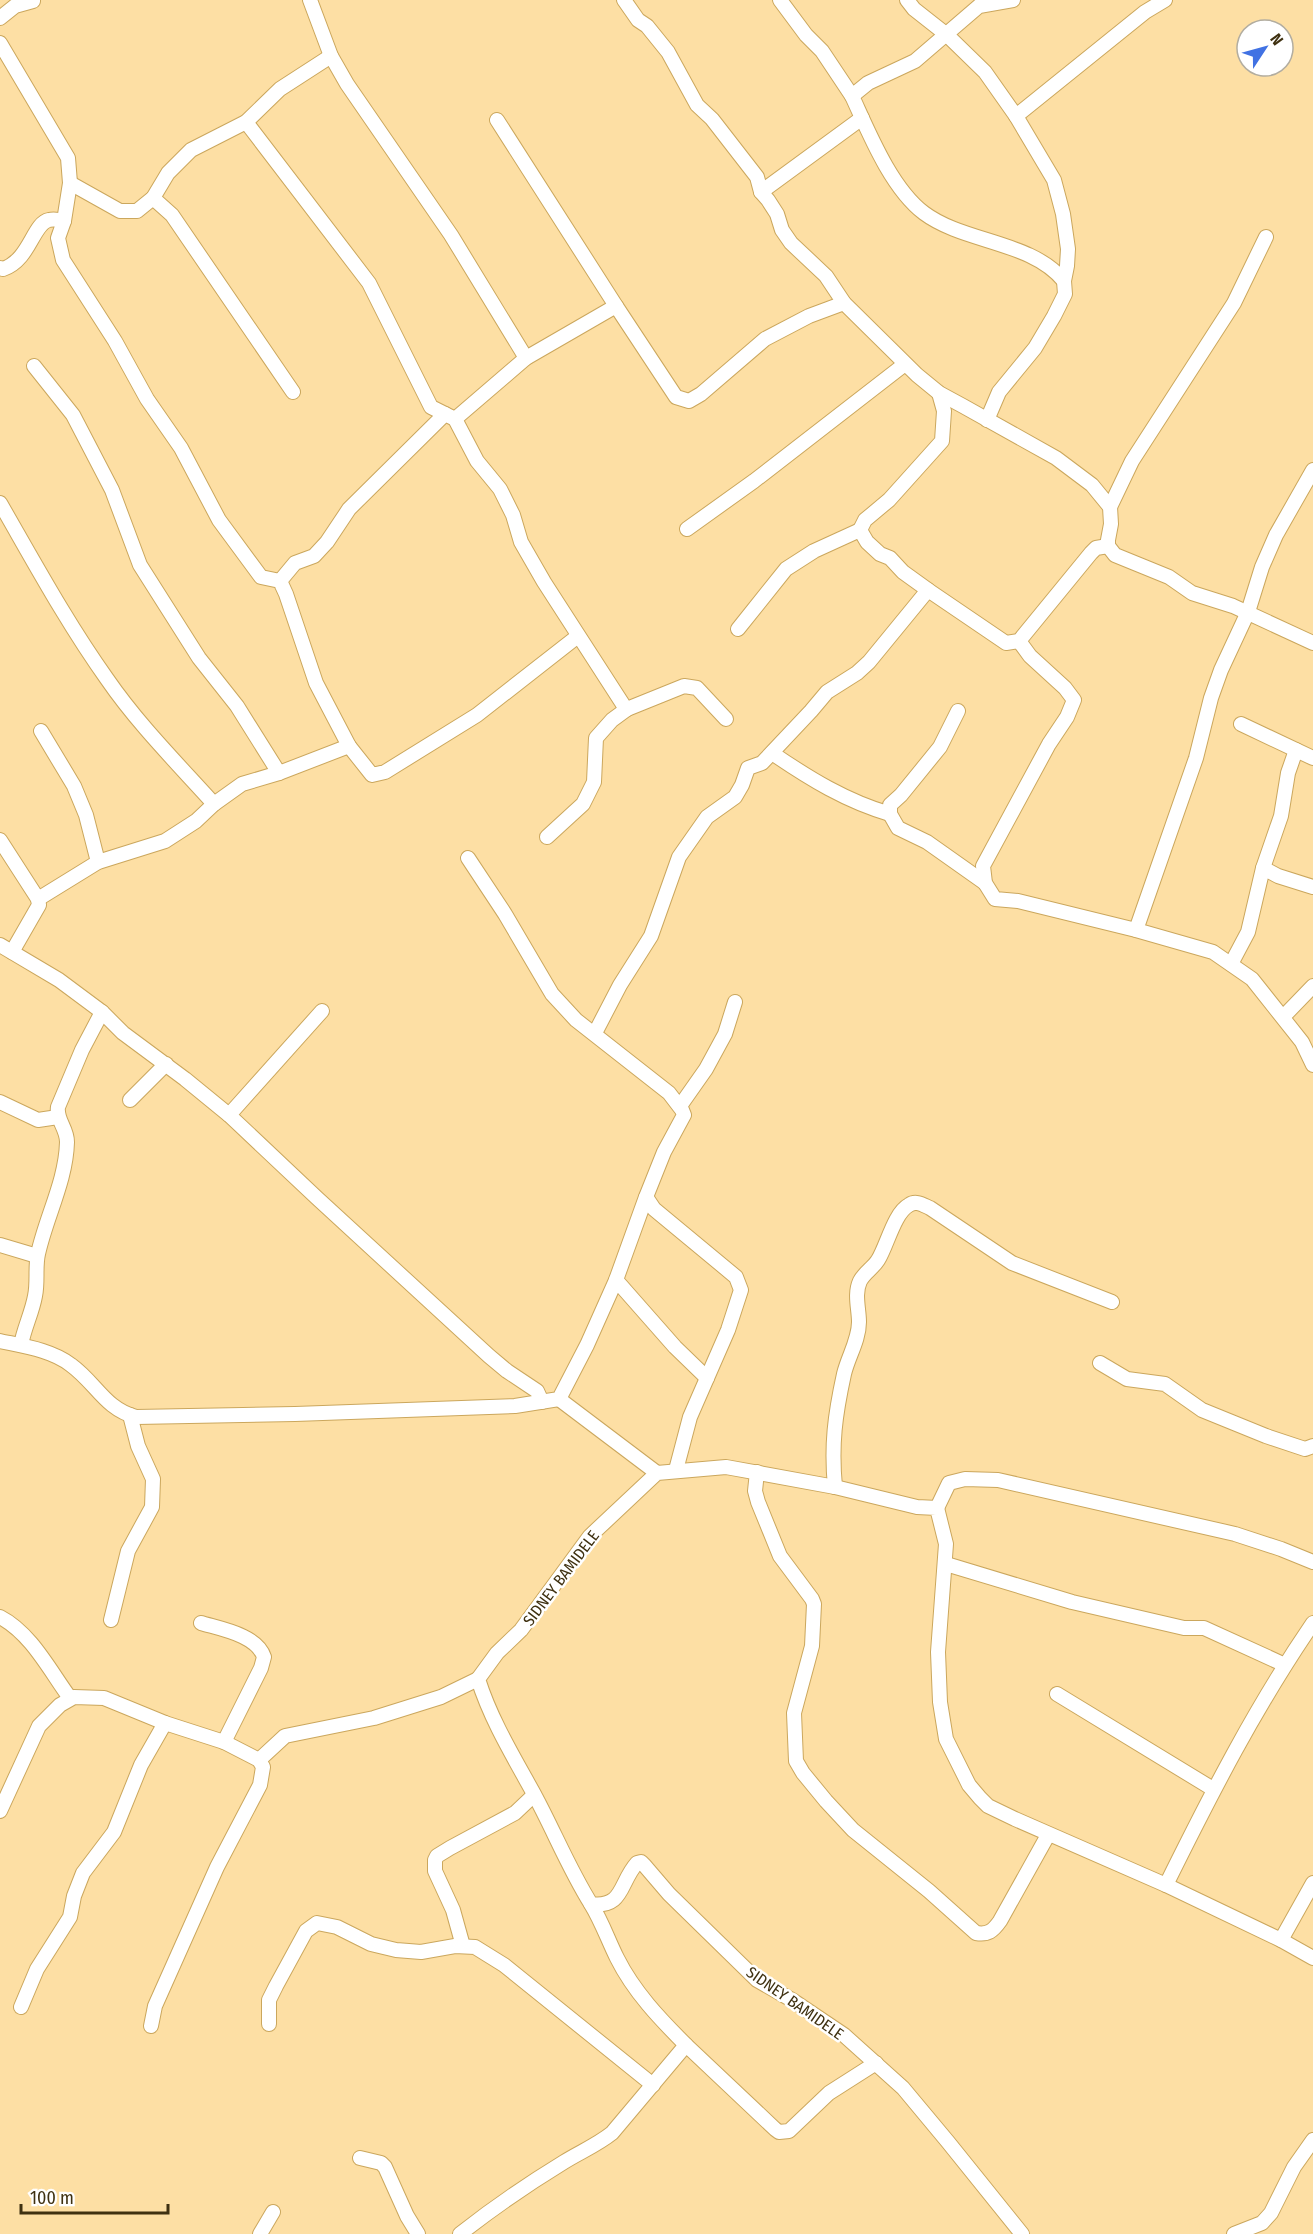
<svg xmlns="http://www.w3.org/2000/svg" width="1313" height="2234" font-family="'Fira Sans Condensed',sans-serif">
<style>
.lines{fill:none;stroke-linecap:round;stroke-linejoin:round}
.minor-casing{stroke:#cba75d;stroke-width:16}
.minor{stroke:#fff;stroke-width:14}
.labels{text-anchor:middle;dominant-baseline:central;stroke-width:5;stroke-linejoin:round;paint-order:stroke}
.street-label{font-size:16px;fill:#3f3111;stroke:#fff}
</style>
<rect width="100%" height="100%" fill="#fddfa4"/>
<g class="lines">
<g class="minor-casing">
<g id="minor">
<polyline points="310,0 331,56 347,84 451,235 526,358"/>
<polyline points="624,0 638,20 647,26 668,52 697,105 712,119 757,177 761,192 768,200 777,214 782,230 791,243 826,276 844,303 917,375 939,393 963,406 1056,458 1092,485 1110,507 1111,524 1108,540 1108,546 1115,555 1169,577 1192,593 1233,606 1313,643"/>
<polyline points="780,0 806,35 822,51 852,96"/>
<polyline points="907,0 914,9 947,35 985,72 1016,116 1054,180 1063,214 1068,249 1067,266 1064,281 1065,294 1054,316 1035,348 999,392 987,420"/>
<path d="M1013,0l-34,6 -64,55 -47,22 -16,13c17,37 39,92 72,117 40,30 108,28 140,68"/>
<polyline points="0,18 15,6 33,1"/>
<polyline points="0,43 68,158 70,183 64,221 58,238 63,260 115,341 147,399 181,448 219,520 261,577 280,581 286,594 316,683 349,746 372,775 385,772 477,715 578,636"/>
<polyline points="1016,116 1145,12 1165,0"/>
<polyline points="246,122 369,283 431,407 455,419 477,461 500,489 513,515 521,542 544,582 624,706 627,709 684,686 697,688 726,719"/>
<polyline points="70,183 120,211 137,211 153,198 168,173 191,150 246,122 280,89 331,56"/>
<polyline points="761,192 862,118"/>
<polyline points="153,198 172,215 293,392"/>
<path d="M0,268l3,1c27,-9 30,-46 46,-49 4,-1 11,0 15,1"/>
<polyline points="616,306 676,397 689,401 701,394 765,339 809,316 844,303"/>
<polyline points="34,366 73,415 112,490 140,565 199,658 237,706 279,773"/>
<polyline points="939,393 944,411 942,441 889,500 865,520 860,530 867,542 880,554 890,558 903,572 928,590 1006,643 1019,641 1091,553 1096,548 1108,546"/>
<polyline points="455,419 526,358 616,306 497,120"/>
<path d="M0,503c34,59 67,120 107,176 31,45 70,84 107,125"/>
<polyline points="1110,507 1132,461 1234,303 1266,237"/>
<polyline points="687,529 754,481 905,364"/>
<polyline points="280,581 295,563 314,556 327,542 349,509 445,414"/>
<polyline points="738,629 786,569 814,551 860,530"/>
<polyline points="1019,641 1030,656 1065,688 1074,700 1067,717 1049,744 983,866 985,883 995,899 1018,901 1136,930 1213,952 1252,979 1302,1042 1313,1065"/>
<polyline points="958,711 940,747 901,795 890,805 890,814 898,828 927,842 985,883"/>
<polyline points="1241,724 1313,758"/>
<polyline points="41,731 74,786 86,815 98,862"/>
<path d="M772,753c38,26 74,48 118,61"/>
<polyline points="547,837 583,804 594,782 596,738 612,720 627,709"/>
<polyline points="0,840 38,899 39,905 12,952"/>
<polyline points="1263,868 1281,816 1288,773 1296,750"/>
<polyline points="38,899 98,862 165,841 196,821 214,804 242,784 279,773 349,746"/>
<polyline points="1136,930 1196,758 1211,698 1221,670 1248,612 1262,567 1276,535 1313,470"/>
<polyline points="0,945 59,980 102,1012 123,1033 185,1079 229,1115 317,1198 489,1356 507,1371 537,1391 542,1402"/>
<polyline points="1231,964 1248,932 1263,868 1278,876 1313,887"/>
<polyline points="1283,1017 1313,986"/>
<polyline points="595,1033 620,985 651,936 679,857 707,817 735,797 742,785 748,768 762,763 811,711 827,692 857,673 869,662 928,590"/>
<polyline points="130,1100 166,1064"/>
<polyline points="0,1102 38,1120 58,1117"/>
<polyline points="680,1106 706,1069 725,1034 735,1002"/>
<polyline points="229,1115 322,1011"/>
<polyline points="646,1197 654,1209 736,1277 741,1290 728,1330 690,1417 676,1470"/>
<polyline points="0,1245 37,1256"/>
<polyline points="616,1280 675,1347 707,1378"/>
<path d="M0,1341c23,5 52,9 71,24 25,18 34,44 65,52l159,-3 220,-8 44,-7 28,-54 29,-65 30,-83 18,-45 20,-37 -2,-5 -13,-17 -93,-73 -24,-26 -47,-80 -37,-56"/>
<path d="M21,1345c3,-17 11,-32 14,-49 3,-14 0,-29 3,-42 8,-37 28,-73 29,-112 0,-14 -11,-22 -9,-35l24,-57 20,-38"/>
<polyline points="1100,1363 1127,1379 1165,1384 1202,1410 1266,1436 1305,1449 1313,1446"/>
<polyline points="559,1399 657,1473"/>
<path d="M757,1472l-2,19 3,11 22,54 32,43 2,5 -2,42 -18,67 2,48 7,12 23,28 27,29 76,61 47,42c12,2 17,-2 24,-12l48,-86"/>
<path d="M835,1487c-4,-42 0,-72 9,-113 4,-17 15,-34 15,-52 0,-13 -5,-28 1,-41 4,-8 13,-13 18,-21 9,-14 16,-47 31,-55 7,-5 14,0 21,3l82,55 100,39"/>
<polyline points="937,1508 949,1483 965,1479 998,1480 1235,1534 1281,1549 1313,1562"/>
<polyline points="946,1564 1072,1602 1184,1628 1204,1628 1285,1665"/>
<path d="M0,1617c31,16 50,54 70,81"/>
<polyline points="111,1620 128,1551 152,1507 153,1479 138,1446 130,1415"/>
<path d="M201,1623c20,6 56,12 63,34l-3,11 -37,74"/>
<polyline points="1057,1694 1213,1789"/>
<polyline points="259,1760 285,1736 374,1718 441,1697 478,1679"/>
<polyline points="0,1811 39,1726 60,1705 74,1697 104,1698 165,1723 224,1742 259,1760 263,1767 260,1785 217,1867 155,2006 151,2026"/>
<path d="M1166,1885c45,-91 90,-179 147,-262"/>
<polyline points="1281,1940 1313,1883"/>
<polyline points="463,1946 453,1910 435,1871 435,1860 437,1856 450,1848 515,1813 534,1795"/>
<polyline points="21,2007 37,1969 70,1917 74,1896 83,1873 114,1832 141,1765 165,1723"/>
<polyline points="269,2024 269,2000 276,1986 306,1931 317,1923 337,1927 371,1944 396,1950 421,1952 455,1946 475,1947 504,1965 653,2085"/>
<polyline points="686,2045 775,2129 779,2132 789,2131 829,2093 876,2063"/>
<polyline points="360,2158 381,2163 385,2167 407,2216 418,2234"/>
<polyline points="260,2234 273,2212"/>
<path d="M460,2234c33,-26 68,-50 104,-72 16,-10 33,-17 48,-29l74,-88c-26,-26 -52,-53 -69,-87 -9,-18 -15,-36 -26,-54"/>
<path d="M1022,2234l-74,-92 -45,-54 -59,-53 -52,-35 -35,-20 -88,-86 -24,-28 -4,-4 -4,1c-18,20 -13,45 -46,41 -22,-35 -37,-73 -57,-110 -21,-38 -43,-74 -56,-115l19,-26 24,-23 69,-94 67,-63 69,-6 109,20 82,20 20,1 9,36 -8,108 2,50 6,37 23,46 11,13 8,8 27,13 151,66 115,55 32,18"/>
<polyline points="1234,2234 1262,2223 1271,2213 1294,2167 1313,2140"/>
</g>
</g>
<use href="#minor" class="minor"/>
</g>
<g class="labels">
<g class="street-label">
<text transform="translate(561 1578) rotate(-53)">SIDNEY BAMIDELE</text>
<text transform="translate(795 2003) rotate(35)">SIDNEY BAMIDELE</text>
</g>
</g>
<g transform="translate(1265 48) rotate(54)"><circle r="28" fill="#ffffff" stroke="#b2ada0" stroke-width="1.5"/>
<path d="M0-4.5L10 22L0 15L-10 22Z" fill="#4172e3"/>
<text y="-9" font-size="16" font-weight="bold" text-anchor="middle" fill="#3f3111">N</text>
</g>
<path d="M21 2204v9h147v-9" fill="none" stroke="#3f3111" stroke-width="3"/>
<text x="30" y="2204" font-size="18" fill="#3f3111" stroke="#ffffff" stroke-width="4.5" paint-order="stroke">100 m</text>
</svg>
